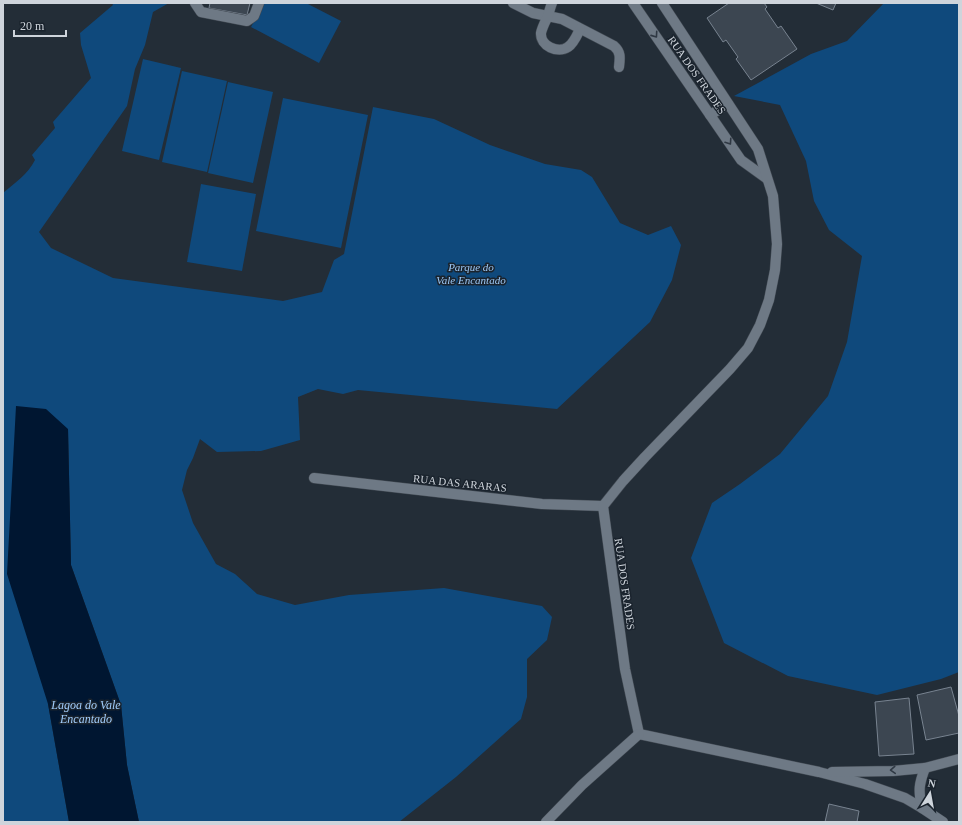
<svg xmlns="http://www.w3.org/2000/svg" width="962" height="825" font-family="'Times New Roman',serif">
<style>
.green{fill:#0f497c}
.water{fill:#001631}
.building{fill:#3c4651;stroke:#788390}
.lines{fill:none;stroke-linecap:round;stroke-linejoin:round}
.minor-casing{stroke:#424a53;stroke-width:11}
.minor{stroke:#6e7985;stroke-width:10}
.oneway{stroke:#2f3843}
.labels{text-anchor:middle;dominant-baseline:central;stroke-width:3;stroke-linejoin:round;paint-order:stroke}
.street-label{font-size:11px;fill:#ced4db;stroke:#1a232d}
.park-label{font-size:11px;font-style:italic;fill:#9dc9f7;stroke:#1a232d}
.water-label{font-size:12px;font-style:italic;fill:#a1cdfc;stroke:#1a232d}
</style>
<rect width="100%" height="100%" fill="#232d37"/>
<g class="green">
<path d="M112,3h57l-16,9 -8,33 -10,24 -8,37 -88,126 12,16 62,30 170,23 39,-9 12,-32 10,-6 29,-147 61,12 56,26 55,19 36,6 11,7 28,46 28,12 23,-9 10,19 -9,35 -22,42 -93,87 -199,-19 -15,4 -25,-5 -20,8 2,43 -39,11 -44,1 -17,-13 -7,19 -6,12 -5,20 11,33 23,41 19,10 22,20 38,11 54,-10 95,-7 98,18 10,11 -5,23 -20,19v38l-6,22 -65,58 -57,45h-260l-12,-57 -6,-60 -50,-140 -3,-136 -20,275 21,118h-66v-629c12,-10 25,-19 32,-33l-3,-5 23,-27 -2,-6 38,-44 -10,-33 -1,-12 33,-28z"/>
<polygon points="264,3 306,3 341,21 319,63 251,27"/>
<polygon points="884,3 959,3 959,672 941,679 877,695 788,676 724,643 691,558 712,503 740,484 780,454 828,396 847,342 862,256 829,230 814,201 806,161 780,105 734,96 811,54 847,41"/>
<polygon points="143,59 181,68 159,160 122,151"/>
<polygon points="182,71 227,81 207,172 162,162"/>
<polygon points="228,82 273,92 253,183 208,173"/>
<polygon points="283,98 368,115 341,248 256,231"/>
<polygon points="201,184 256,194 242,271 187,262"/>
</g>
<polygon class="water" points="16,406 46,409 68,429 71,565 121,705 127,765 139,822 69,822 48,704 7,574"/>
<g class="building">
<polygon points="210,3 250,3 247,15 209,8"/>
<polygon points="729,3 764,3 767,7 765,9 778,28 781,26 797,49 751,80 736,59 738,57 726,40 723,42 707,18"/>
<polygon points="816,3 836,3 833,10"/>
<polygon points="951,687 959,716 959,733 926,740 917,695"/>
<polygon points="909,698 914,754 879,756 875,702"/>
<polygon points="829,804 859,811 857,822 825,822"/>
</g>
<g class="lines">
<g class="minor-casing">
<g id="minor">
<polyline points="195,3 201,12 247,21 254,16 259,3"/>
<path d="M513,3l20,10 29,6 52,27c7,6 6,12 5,21"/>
<path d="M552,3c-2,5 -3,10 -5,15 -2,4 -5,10 -6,15 -1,13 17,21 27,14 6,-4 9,-12 12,-18"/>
<polyline points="633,3 741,160 766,178"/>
<polyline points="710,115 728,104"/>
<polyline points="314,478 542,504 603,506"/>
<polyline points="639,734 625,669 603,506 623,481 645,457 730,369 748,348 760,325 769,300 775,270 777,244 773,196 758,149 662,3"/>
<polyline points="639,734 819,772 865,784 905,798 922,808 943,822"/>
<polyline points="832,772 893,771 925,768 959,759"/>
<path d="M922,808c-4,-18 -3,-24 3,-40"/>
<polyline points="546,822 582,785 639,734"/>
</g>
</g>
<use href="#minor" class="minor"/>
</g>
<defs><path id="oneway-chevron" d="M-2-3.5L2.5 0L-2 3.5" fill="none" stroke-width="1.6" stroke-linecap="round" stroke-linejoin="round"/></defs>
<g class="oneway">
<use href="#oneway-chevron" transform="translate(655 35) rotate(55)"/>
<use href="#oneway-chevron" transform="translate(729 142) rotate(56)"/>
<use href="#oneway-chevron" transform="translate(893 770) rotate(176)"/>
</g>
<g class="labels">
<g class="street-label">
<text transform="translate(697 75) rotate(55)">RUA DOS FRADES</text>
<text transform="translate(460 483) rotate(6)">RUA DAS ARARAS</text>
<text transform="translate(625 584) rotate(82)">RUA DOS FRADES</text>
</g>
<g class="park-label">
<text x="471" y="267">Parque do<tspan x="471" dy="13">Vale Encantado</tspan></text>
</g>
<g class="water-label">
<text x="86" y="705">Lagoa do Vale<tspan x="86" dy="14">Encantado</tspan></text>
</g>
</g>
<rect width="962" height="825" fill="none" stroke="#ced4db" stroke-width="8"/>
<g transform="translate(930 793) rotate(11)" stroke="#1a232d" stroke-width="3" paint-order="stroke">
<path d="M0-3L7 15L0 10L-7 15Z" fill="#ced4db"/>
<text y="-6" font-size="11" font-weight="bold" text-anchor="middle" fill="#ced4db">N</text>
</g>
<path d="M14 30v6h52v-6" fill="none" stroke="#ced4db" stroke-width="2"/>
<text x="20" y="30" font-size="12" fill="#ced4db" stroke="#1a232d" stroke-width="3" paint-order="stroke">20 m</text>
</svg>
